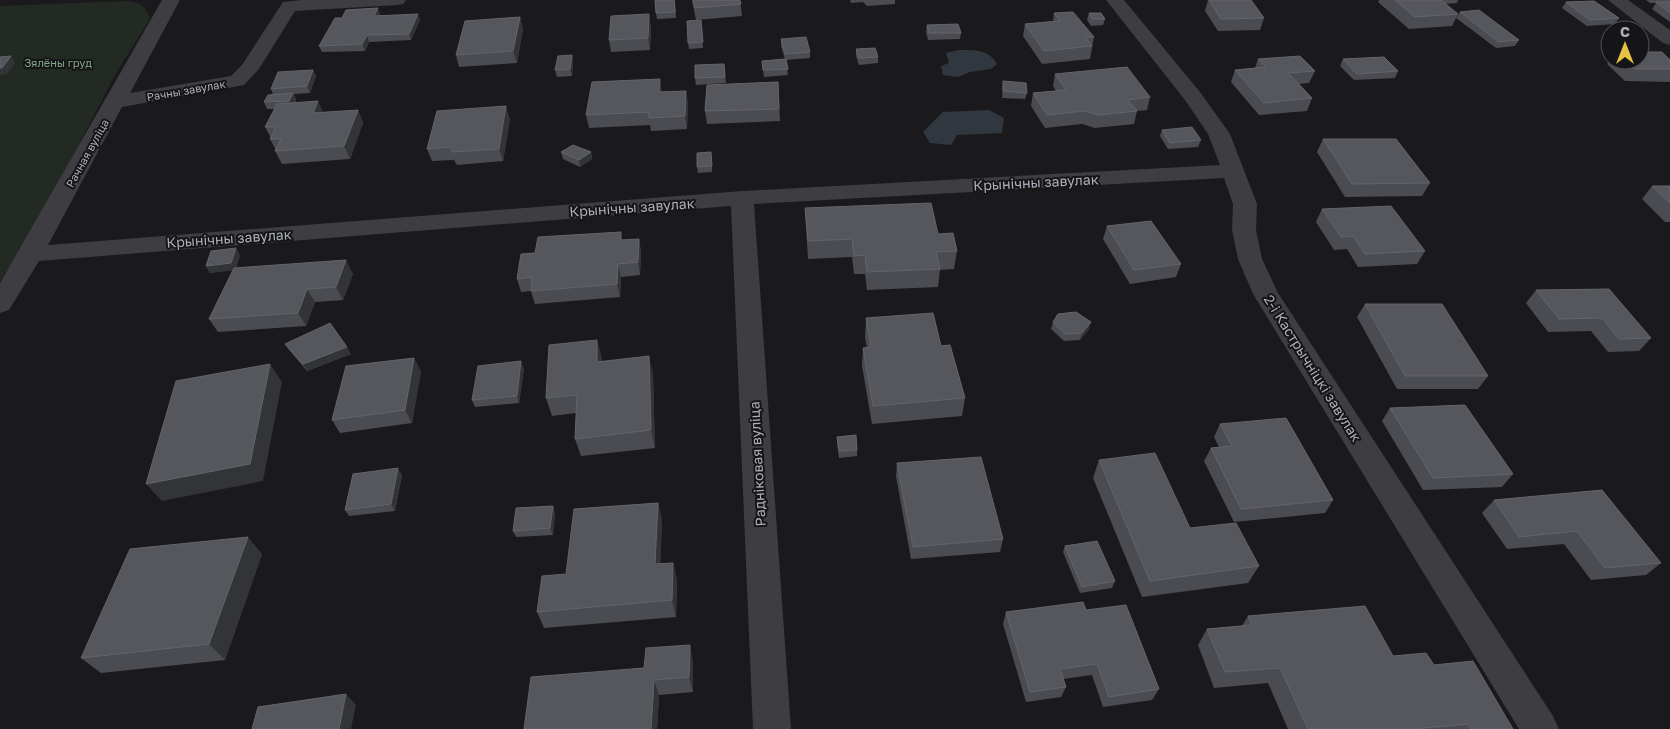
<svg xmlns="http://www.w3.org/2000/svg" width="1670" height="729" font-family="'Golos Text',sans-serif">
<style>
.green{fill:#222a23}
.water{fill:#30373f}
.lines{fill:none;stroke-linecap:round;stroke-linejoin:round}
.minor{fill:#3d3d42;fill-rule:evenodd}
.wall{fill:#4b4c51}
.shaded-wall{fill:#333437}
.building{fill:#56575c;stroke:#64656b}
.labels{text-anchor:middle;dominant-baseline:central;stroke-width:4;stroke-linejoin:round;paint-order:stroke}
.far-park-label{font-size:11px;fill:#85a48a;stroke:#151517}
.far-street-label{font-size:11px;fill:#adb0ba;stroke:#151517}
.street-label{font-size:14px;fill:#adb0ba;stroke:#151517}
</style>
<rect width="100%" height="100%" fill="#1a1a1c"/>
<path class="green" d="M126,1c13,1 20,4 24,18l-34,54 -79,152 -37,56v-275z"/>
<g class="water">
<path d="M958,50c16,0 31,-1 39,14l-6,5 -21,3 -12,5 -15,-2 -2,-9 8,-3 -3,-10z"/>
<polygon points="989,110 1004,118 1002,133 957,135 951,145 930,143 923,132 943,112"/>
</g>
<g class="lines">
<g class="minor">
<polygon points="162,0 180,0 130,93 231,76 242,65 283,2 302,0 406,0 403,4 397,5 295,11 259,69 244,85 122,107 48,245 742,191 1220,165 1208,134 1185,100 1106,0 1124,0 1200,92 1230,134 1257,204 1256,230 1262,259 1278,293 1553,716 1559,729 1519,729 1253,294 1238,259 1232,230 1233,204 1224,178 754,204 791,729 753,729 731,206 39,261 9,310 0,313 0,283"/>
<polygon points="1608,0 1628,0 1670,30 1670,45 1663,43"/>
</g>
</g>
<g class="wall">
<polygon points="675,0 676,18 657,19 656,13"/>
<polygon points="692,0 740,0 742,16 696,20"/>
<polygon points="850,0 895,0 895,4 867,6 863,2 851,3"/>
<polygon points="1208,0 1251,0 1264,18 1260,30 1218,31 1205,11"/>
<polygon points="1379,0 1458,0 1457,3 1445,4 1458,14 1452,26 1409,29 1378,2"/>
<polygon points="1646,0 1670,0 1670,22 1652,9 1656,3 1650,3"/>
<polygon points="1566,2 1619,18 1615,24 1587,26 1562,8"/>
<polygon points="1460,12 1519,40 1515,46 1496,48 1456,18"/>
<polygon points="1054,13 1094,37 1090,59 1042,64 1023,36 1025,24 1053,21"/>
<polygon points="1089,13 1105,19 1103,25 1091,26 1087,20"/>
<polygon points="380,14 380,15 420,20 411,40 369,42 365,51 322,52 319,46"/>
<polygon points="520,17 523,29 517,63 459,67 456,55"/>
<polygon points="701,20 703,48 689,49 688,43"/>
<polygon points="927,25 961,33 960,39 928,40 926,32"/>
<polygon points="651,26 650,50 611,52 609,40"/>
<polygon points="781,39 810,52 810,58 786,60 788,75 764,77 762,61 785,59 781,46"/>
<polygon points="856,49 878,57 878,63 859,65 856,56"/>
<polygon points="572,55 573,61 572,76 557,77 555,70"/>
<polygon points="1258,59 1315,71 1309,83 1299,84 1312,98 1307,111 1259,115 1231,82 1235,70 1255,68"/>
<polygon points="1343,59 1398,71 1395,78 1354,80 1340,66"/>
<polygon points="1610,60 1670,60 1670,82 1625,81 1607,64"/>
<polygon points="724,64 726,83 696,85 695,78"/>
<polygon points="313,70 316,76 310,93 294,94 296,100 295,103 324,112 358,110 363,123 350,159 282,164 275,151 276,150 270,139 271,138 265,127 275,109 267,109 264,102 273,94 271,89"/>
<polygon points="1055,74 1150,97 1147,110 1137,111 1134,124 1095,128 1082,124 1045,128 1031,106 1033,93 1056,91 1053,86"/>
<polygon points="1003,81 1027,93 1025,99 1002,98"/>
<polygon points="778,82 780,121 707,124 705,111"/>
<polygon points="662,92 688,103 687,129 651,131 650,125 589,128 586,115"/>
<polygon points="510,119 503,161 457,165 454,160 432,161 427,149"/>
<polygon points="1162,130 1201,140 1198,147 1168,149 1160,136"/>
<polygon points="1323,139 1430,183 1422,196 1345,197 1317,152"/>
<polygon points="561,152 591,152 592,159 580,167 563,159"/>
<polygon points="712,159 712,172 698,173 697,167"/>
<polygon points="1652,186 1670,186 1670,222 1665,222 1642,199"/>
<polygon points="805,208 938,234 957,251 954,269 940,270 938,287 867,290 865,274 854,274 852,257 808,259"/>
<polygon points="1322,209 1425,251 1417,264 1358,267 1347,249 1334,250 1316,222"/>
<polygon points="1107,226 1181,264 1176,277 1130,284 1103,239"/>
<polygon points="639,239 641,252 640,275 621,277 620,297 535,304 531,291 521,292 517,279 535,253 623,240"/>
<polygon points="240,255 236,268 353,274 343,300 315,302 306,326 218,332 209,319 233,270 210,273 206,266"/>
<polygon points="1536,290 1651,338 1639,351 1608,352 1591,331 1548,332 1526,303"/>
<polygon points="1365,304 1488,376 1478,389 1397,389 1357,317"/>
<polygon points="866,318 941,346 965,398 962,416 872,424 862,366 863,348 867,348 865,337"/>
<polygon points="1053,322 1089,329 1080,340 1064,341 1051,329"/>
<polygon points="285,344 351,354 307,371 290,351"/>
<polygon points="602,358 602,361 653,374 655,448 581,456 575,439 576,413 552,416 546,398"/>
<polygon points="524,368 519,403 475,407 472,400"/>
<polygon points="421,371 412,423 340,433 332,420"/>
<polygon points="1390,408 1513,474 1502,487 1423,490 1382,421"/>
<polygon points="1220,424 1333,500 1325,513 1234,522 1204,461 1211,448 1219,447 1214,437"/>
<polygon points="837,437 857,450 857,456 839,458 837,443"/>
<polygon points="1099,460 1190,528 1259,566 1248,583 1142,597 1093,478"/>
<polygon points="897,463 1003,539 1000,552 911,559 896,476"/>
<polygon points="402,475 395,511 349,516 345,510"/>
<polygon points="1494,500 1661,563 1646,575 1591,580 1564,544 1507,549 1482,513"/>
<polygon points="658,503 662,520 660,564 677,579 676,617 544,628 537,612 566,574"/>
<polygon points="553,506 555,513 553,535 516,537 513,531"/>
<polygon points="1065,546 1115,581 1112,588 1080,593 1063,552"/>
<polygon points="262,554 225,660 101,673 81,658"/>
<polygon points="1086,610 1159,689 1152,700 1103,707 1092,675 1063,679 1066,687 1061,697 1026,702 1003,624 1006,612"/>
<polygon points="1248,616 1393,656 1434,665 1513,729 1288,729 1268,683 1214,688 1198,645 1207,629 1242,626"/>
<polygon points="693,661 693,692 659,695 657,729 524,729 644,668"/>
</g>
<g class="shaded-wall">
<polygon points="378,8 380,14 377,22 374,16"/>
<polygon points="418,14 420,20 411,40 409,34"/>
<polygon points="649,14 651,26 650,50 648,38"/>
<polygon points="520,17 523,29 517,63 513,51"/>
<polygon points="367,35 369,42 365,51 362,44"/>
<polygon points="572,55 573,61 572,76 570,69"/>
<polygon points="11,56 15,63 7,74 0,75 0,68"/>
<polygon points="313,70 316,76 310,93 307,86"/>
<polygon points="660,79 662,91 661,104 659,92"/>
<polygon points="686,91 688,103 687,129 685,116"/>
<polygon points="293,93 296,100 292,108 289,101"/>
<polygon points="318,101 324,114 313,113"/>
<polygon points="506,106 510,119 503,161 499,149"/>
<polygon points="358,110 363,123 350,159 344,146"/>
<polygon points="591,152 592,159 580,167 579,160"/>
<polygon points="639,239 641,252 640,275 638,262"/>
<polygon points="236,248 240,255 235,270 210,273 206,266"/>
<polygon points="346,260 353,274 343,300 336,287"/>
<polygon points="618,264 621,277 620,297 617,284"/>
<polygon points="307,289 315,302 306,326 298,313"/>
<polygon points="1091,322 1089,329 1080,340 1082,333"/>
<polygon points="597,340 602,358 602,380 597,362"/>
<polygon points="347,347 351,354 307,371 303,364"/>
<polygon points="649,356 653,374 655,448 651,430"/>
<polygon points="414,358 421,371 412,423 405,410"/>
<polygon points="521,361 524,368 519,403 517,396"/>
<polygon points="270,364 282,382 263,481 162,501 146,484"/>
<polygon points="398,468 402,475 395,511 391,504"/>
<polygon points="658,503 662,520 660,581 655,564"/>
<polygon points="553,506 555,513 553,535 550,528"/>
<polygon points="248,537 262,554 225,660 209,644"/>
<polygon points="673,563 677,579 676,617 672,600"/>
<polygon points="690,645 693,661 693,692 689,677"/>
<polygon points="654,680 659,695 657,729 651,729"/>
<polygon points="346,694 356,705 351,729 339,729"/>
</g>
<g class="building">
<polygon points="655,0 674,0 675,12 656,13"/>
<polygon points="693,0 740,0 741,4 695,8"/>
<polygon points="1209,0 1251,0 1264,18 1221,19"/>
<polygon points="1395,0 1441,0 1458,14 1415,17"/>
<polygon points="1594,1 1619,18 1590,20 1566,2"/>
<polygon points="1656,2 1670,2 1670,13"/>
<polygon points="378,8 374,16 418,14 409,34 367,35 362,44 319,46 335,18 342,18 346,10"/>
<polygon points="1479,10 1519,40 1499,42 1460,12"/>
<polygon points="1073,12 1094,37 1085,37 1092,46 1044,51 1025,24 1060,21 1054,13"/>
<polygon points="1089,13 1101,13 1105,19 1092,19"/>
<polygon points="649,14 648,38 609,40 611,16"/>
<polygon points="520,17 513,51 456,55 465,21"/>
<polygon points="701,20 703,42 688,43 687,21"/>
<polygon points="958,24 961,33 929,33 927,25"/>
<polygon points="806,37 810,52 785,54 781,39"/>
<polygon points="875,48 878,57 859,58 856,49"/>
<polygon points="1640,52 1662,52 1670,60 1670,69 1634,69 1625,60 1640,60"/>
<polygon points="572,55 570,69 555,70 558,56"/>
<polygon points="11,56 2,68 0,68 0,57"/>
<polygon points="1300,56 1315,71 1288,73 1312,98 1264,103 1235,70 1266,67 1258,59"/>
<polygon points="1384,57 1398,71 1357,74 1343,59"/>
<polygon points="786,59 788,69 763,70 762,61"/>
<polygon points="724,64 725,77 695,78 695,65"/>
<polygon points="1127,67 1150,97 1128,100 1137,111 1098,115 1085,111 1047,115 1033,93 1066,90 1055,74"/>
<polygon points="313,70 307,86 271,89 278,72"/>
<polygon points="660,79 659,92 686,91 685,116 649,118 649,112 586,115 592,82"/>
<polygon points="1003,81 1026,83 1027,93 1003,91"/>
<polygon points="778,82 779,109 705,111 707,85"/>
<polygon points="293,93 289,101 264,102 268,95"/>
<polygon points="318,101 313,113 358,110 344,146 275,151 281,139 270,139 276,127 265,127 277,104"/>
<polygon points="506,106 499,149 452,152 450,147 427,149 437,111"/>
<polygon points="1192,127 1201,140 1170,143 1162,130"/>
<polygon points="1323,139 1396,139 1430,183 1352,184"/>
<polygon points="573,145 591,152 579,160 561,152"/>
<polygon points="711,152 712,166 697,167 697,153"/>
<polygon points="1652,186 1670,186 1670,203"/>
<polygon points="931,203 938,234 953,233 957,251 936,252 940,269 867,272 865,255 854,256 852,239 808,241 805,208"/>
<polygon points="1391,206 1425,251 1365,254 1353,236 1341,237 1322,209"/>
<polygon points="1151,221 1181,264 1134,270 1107,226"/>
<polygon points="621,232 621,240 639,239 638,262 618,264 617,284 531,291 532,277 517,279 521,254 535,253 538,237"/>
<polygon points="236,248 231,263 206,266 211,251"/>
<polygon points="346,260 336,287 307,289 298,313 209,319 234,268"/>
<polygon points="1609,289 1651,338 1619,339 1602,318 1559,319 1536,290"/>
<polygon points="1365,304 1442,304 1488,376 1405,376"/>
<polygon points="1076,312 1091,322 1082,333 1065,334 1053,322 1058,314"/>
<polygon points="933,313 941,346 950,345 965,398 873,406 863,348 871,347 866,318"/>
<polygon points="330,323 347,347 303,364 285,344"/>
<polygon points="597,340 597,362 649,356 651,430 575,439 577,395 546,398 549,345"/>
<polygon points="414,358 405,410 332,420 346,366"/>
<polygon points="521,361 517,396 472,400 478,366"/>
<polygon points="270,364 250,464 146,484 176,381"/>
<polygon points="1465,405 1513,474 1433,478 1390,408"/>
<polygon points="1286,418 1333,500 1241,509 1211,448 1232,446 1220,424"/>
<polygon points="856,435 857,450 839,451 837,437"/>
<polygon points="1155,453 1190,528 1236,523 1259,566 1150,581 1099,460"/>
<polygon points="981,457 1003,539 913,547 897,463"/>
<polygon points="398,468 391,504 345,510 353,474"/>
<polygon points="1602,490 1661,563 1605,568 1577,531 1519,537 1494,500"/>
<polygon points="658,503 655,564 673,563 672,600 537,612 542,576 566,574 574,509"/>
<polygon points="553,506 550,528 513,531 516,508"/>
<polygon points="248,537 209,644 81,658 130,549"/>
<polygon points="1097,541 1115,581 1082,587 1065,546"/>
<polygon points="1083,602 1086,610 1126,605 1159,689 1109,697 1097,664 1060,669 1066,687 1030,692 1006,612"/>
<polygon points="1365,606 1393,656 1426,653 1434,665 1473,661 1513,729 1471,729 1468,724 1413,729 1308,729 1280,668 1225,672 1207,629 1252,625 1248,616"/>
<polygon points="690,645 689,677 654,680 651,729 524,729 531,677 644,668 646,648"/>
<polygon points="346,694 339,729 252,729 258,707"/>
</g>
<g class="labels">
<g class="far-park-label">
<text x="58" y="62">Зялёны груд</text>
</g>
<g class="far-street-label">
<text transform="translate(186 90) rotate(-10)">Рачны завулак</text>
<text transform="translate(87 153) rotate(-61)">Рачная вуліца</text>
</g>
<g class="street-label">
<text transform="translate(1036 182) rotate(-3)">Крынічны завулак</text>
<text transform="translate(632 207) rotate(-4)">Крынічны завулак</text>
<text transform="translate(229 238) rotate(-4)">Крынічны завулак</text>
<text transform="translate(1313 368) rotate(58)">2-і Кастрычніцкі завулак</text>
<text transform="translate(757 464) rotate(-93)">Радніковая вуліца</text>
</g>
</g>
<g transform="translate(1625 45)"><circle r="24" fill="#151517" stroke="#525358"/>
<path d="M0-4L9 19L0 12L-9 19Z" fill="#e7c046"/>
<text y="-8" font-size="14" font-weight="bold" text-anchor="middle" fill="#adb0ba">С</text>
</g>
</svg>
